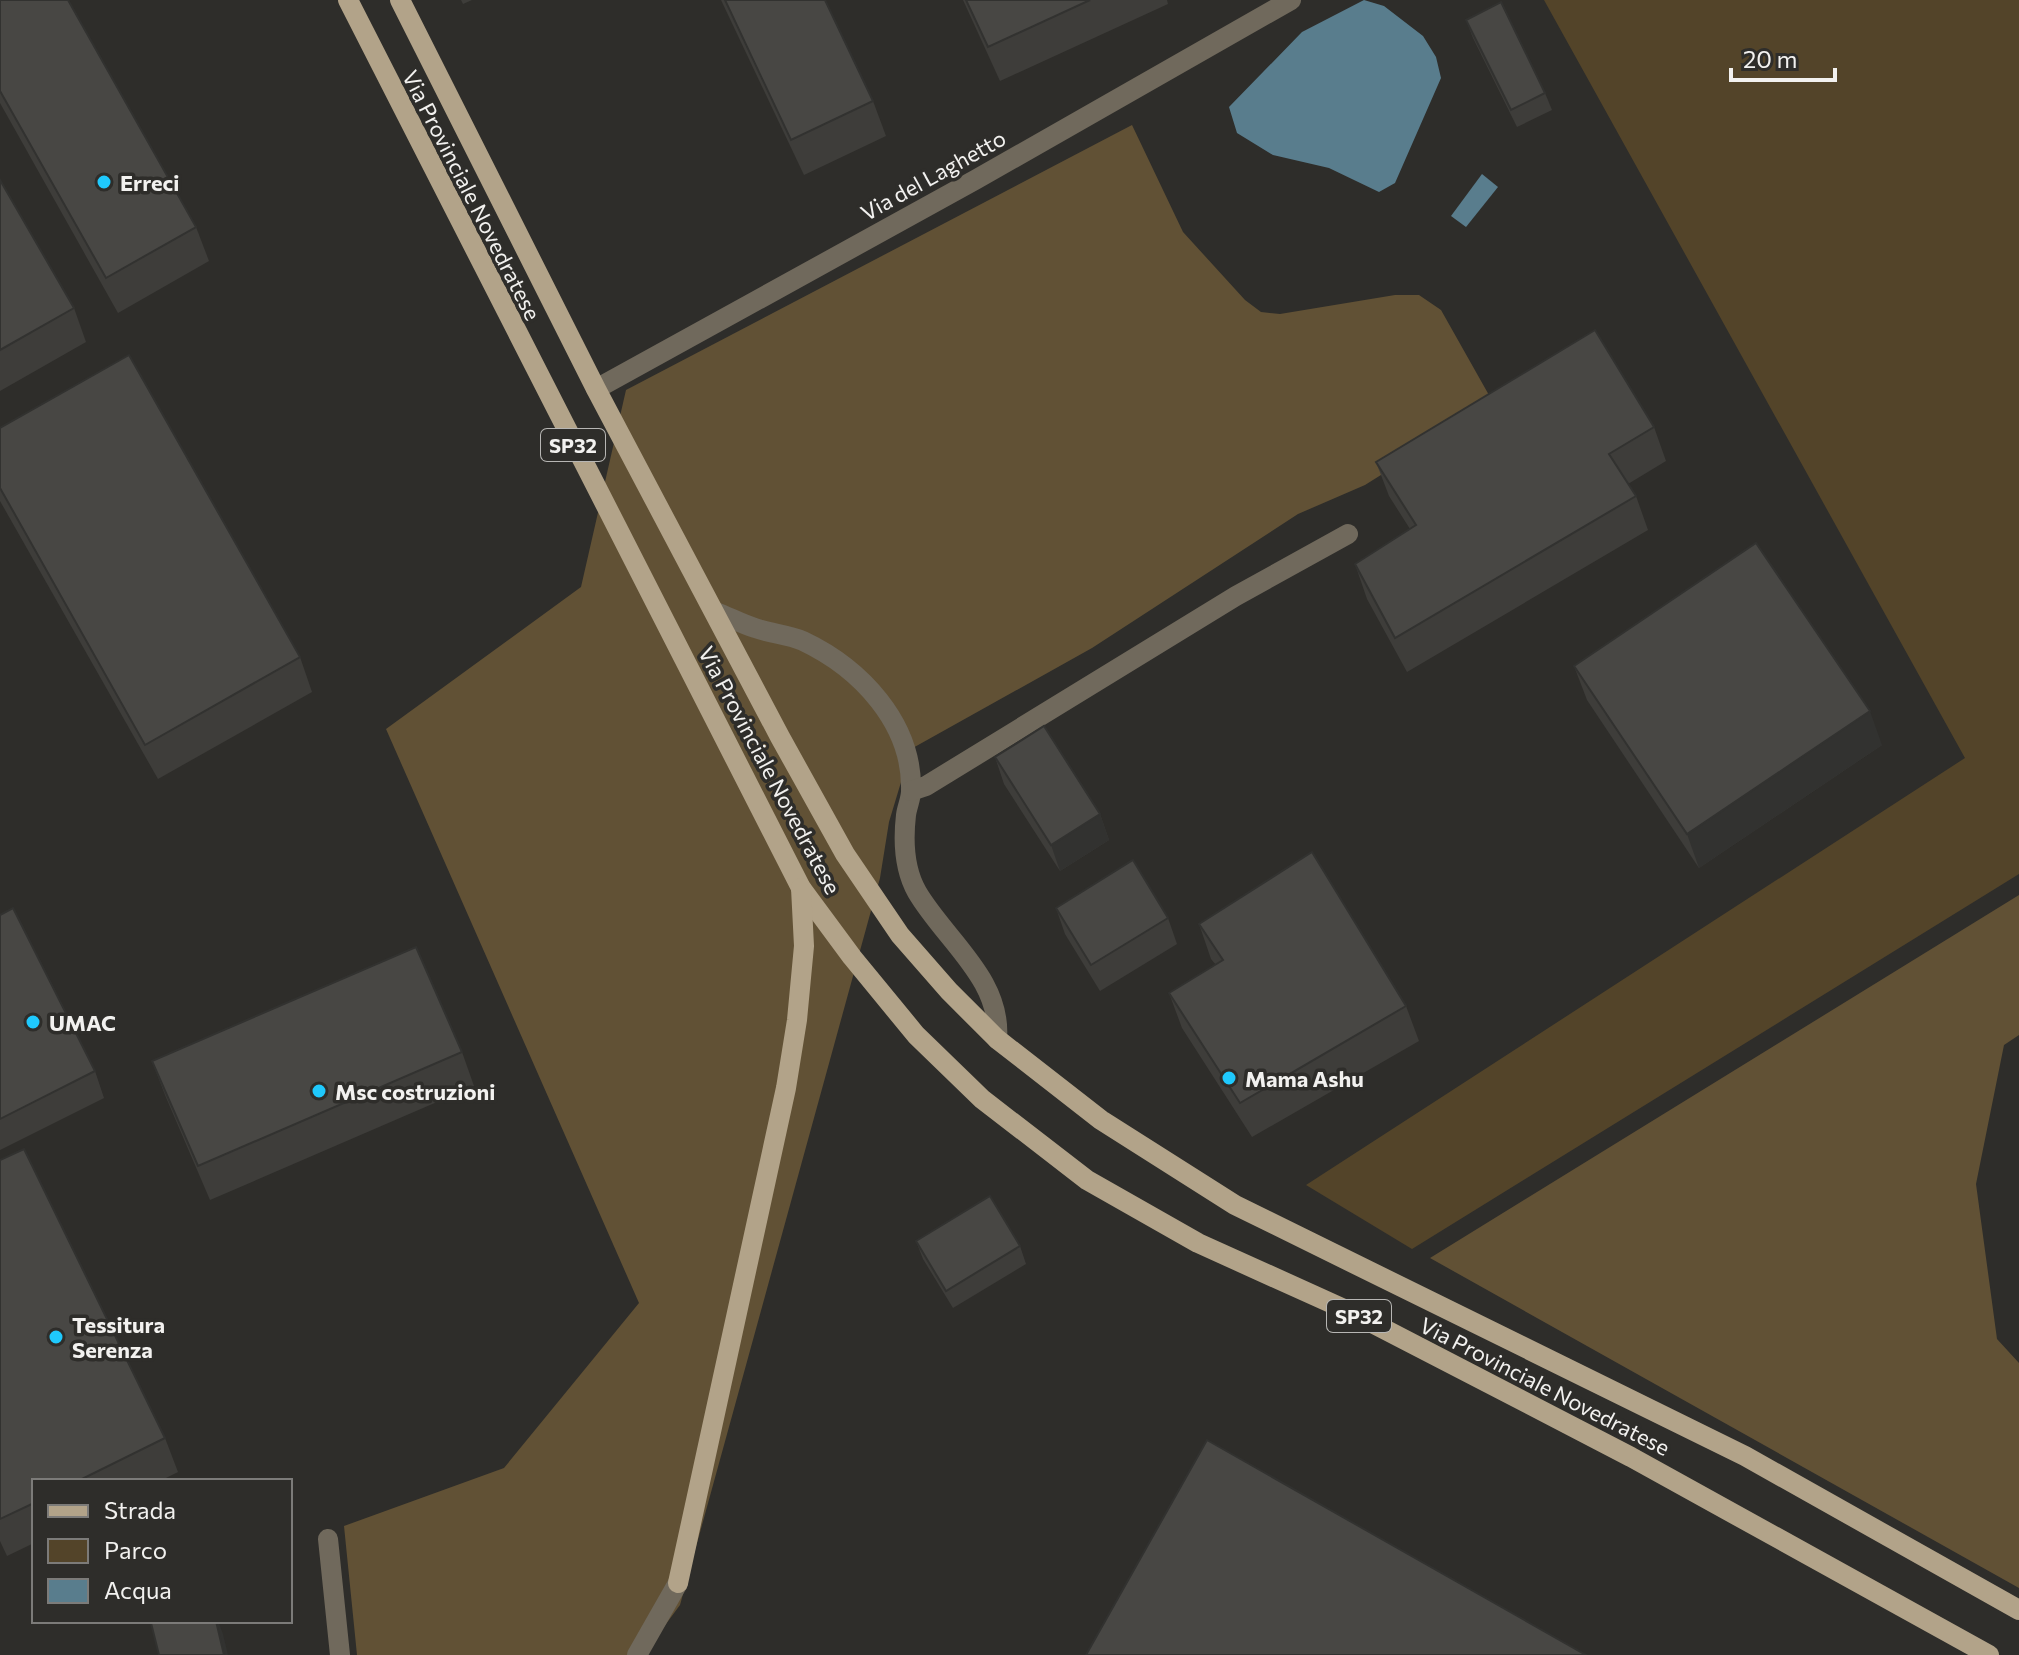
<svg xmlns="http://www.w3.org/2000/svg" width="2019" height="1655" font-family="Commissioner,sans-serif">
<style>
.green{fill:#534429}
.forest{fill:#615135}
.water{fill:#597d8d}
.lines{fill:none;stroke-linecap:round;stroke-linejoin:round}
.service{stroke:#70695c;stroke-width:20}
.minor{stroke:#70695c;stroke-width:20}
.primary{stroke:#b2a389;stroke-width:20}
.wall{fill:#3e3d3a}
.shaded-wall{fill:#323230}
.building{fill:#484744;stroke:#323230;stroke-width:2}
.poi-dot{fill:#1fc9fd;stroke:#2e2d2a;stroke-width:3}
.labels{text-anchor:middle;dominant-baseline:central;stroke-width:7;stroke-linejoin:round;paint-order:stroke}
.shield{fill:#2e2d2a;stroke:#b7b6b4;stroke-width:2}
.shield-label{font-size:20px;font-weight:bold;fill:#f2f1ef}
.street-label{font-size:22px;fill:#f2f1ef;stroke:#2e2d2a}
.poi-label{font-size:22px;font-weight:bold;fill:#f2f1ef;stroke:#2e2d2a;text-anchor:start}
</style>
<rect width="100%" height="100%" fill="#2e2d2a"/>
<polygon class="green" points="1544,0 2019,0 2019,874 1412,1249 1306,1185 1965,758"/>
<g class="forest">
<polygon points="1132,125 1183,232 1245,300 1261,312 1280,314 1395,295 1419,295 1441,310 1494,404 1365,485 1298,514 1092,648 911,749 889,822 880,878 680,1605 643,1655 357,1655 344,1526 504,1468 639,1303 386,729 581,587 626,390"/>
<polygon points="2019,895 2019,1035 2004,1045 1976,1184 1997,1339 2019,1363 2019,1588 1430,1258"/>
</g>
<g class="water">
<polygon points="1364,0 1384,6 1423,36 1436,57 1441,78 1395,183 1379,192 1329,168 1273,155 1237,133 1229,107 1302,32"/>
<polygon points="1482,174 1498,187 1466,227 1451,216"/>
</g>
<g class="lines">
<g class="service">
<polyline points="596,389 975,180 1291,0"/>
<path d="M716,612c13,5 26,12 39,16 16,6 33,6 48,13 57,27 110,82 108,150 0,8 -4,16 -5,24 -3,26 -2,54 11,77 28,48 85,87 80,147"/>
<polyline points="911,791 926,786 1236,596 1348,534"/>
</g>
<g class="minor">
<polyline points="328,1539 340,1655"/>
<polyline points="637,1655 678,1583"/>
</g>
<g class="primary">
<polyline points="348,0 801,888 852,957 916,1035 982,1099 1087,1180 1198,1243 1353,1313 1631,1457 1989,1655"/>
<polyline points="400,0 596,389 780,737 845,854 900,935 949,991 997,1039 1101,1120 1235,1205 1745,1456 2019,1610"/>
<polyline points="678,1583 786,1088 797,1020 804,946 801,888"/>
</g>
</g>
<g class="wall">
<polygon points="0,0 196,227 209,261 118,313 0,103"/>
<polygon points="461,0 472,0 463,4"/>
<polygon points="721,0 825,0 873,101 886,136 804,175"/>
<polygon points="963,0 1167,0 1168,4 1000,81"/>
<polygon points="1466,20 1545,93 1552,110 1517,127 1473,38"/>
<polygon points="0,180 74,308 86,342 0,391"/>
<polygon points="1654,427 1666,461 1628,484 1636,496 1648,530 1407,672 1367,599 1355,564 1410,529 1389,496 1376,462"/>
<polygon points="0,428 300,657 312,692 158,779 0,501"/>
<polygon points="1574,666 1882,745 1699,868 1587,700"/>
<polygon points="995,757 1100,814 1109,840 1060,871 1004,784"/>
<polygon points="1056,908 1168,918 1177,944 1100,991 1065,934"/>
<polygon points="0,915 95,1071 104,1098 0,1150"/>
<polygon points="1199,924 1406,1006 1419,1041 1252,1137 1182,1028 1169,993 1216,965 1211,959"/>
<polygon points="462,1052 474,1086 210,1200 165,1095 152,1061"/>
<polygon points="0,1160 165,1438 178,1472 160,1481 34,1481 34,1543 7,1556 0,1541"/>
<polygon points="916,1241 1020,1246 1026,1264 953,1308 923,1259"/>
</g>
<g class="shaded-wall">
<polygon points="1870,711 1882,745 1699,868 1687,834"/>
<polygon points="1100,814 1109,840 1060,871 1051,845"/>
<polygon points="216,1621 218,1621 223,1634 228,1655 224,1655"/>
</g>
<g class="building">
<polygon points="0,0 68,0 196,227 106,278 0,91"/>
<polygon points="725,0 825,0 873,101 791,140"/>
<polygon points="966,0 1090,0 988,47"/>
<polygon points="1501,2 1545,93 1511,110 1466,20"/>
<polygon points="0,180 74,308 0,350"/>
<polygon points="1595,330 1654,427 1609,454 1636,496 1395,638 1355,564 1416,525 1376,462"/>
<polygon points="129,355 300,657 145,745 0,488 0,428"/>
<polygon points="1756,543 1870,711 1687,834 1574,666"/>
<polygon points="1044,726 1100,814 1051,845 995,757"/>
<polygon points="1312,852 1406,1006 1240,1103 1169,993 1223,960 1199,924"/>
<polygon points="1133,860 1168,918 1091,965 1056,908"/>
<polygon points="13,908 95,1071 0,1119 0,915"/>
<polygon points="416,947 462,1052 198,1166 152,1061"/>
<polygon points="24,1149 165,1438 78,1481 34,1481 34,1503 0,1519 0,1160"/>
<polygon points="990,1196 1020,1246 946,1291 916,1241"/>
<polygon points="1207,1440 1586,1655 1086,1655"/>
<polygon points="159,1621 216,1621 224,1655 159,1655 151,1623"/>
</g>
<g class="poi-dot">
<circle cx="104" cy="182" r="8"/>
<circle cx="33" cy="1022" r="8"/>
<circle cx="1229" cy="1078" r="8"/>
<circle cx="319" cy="1091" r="8"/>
<circle cx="56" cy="1337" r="8"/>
</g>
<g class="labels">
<g class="shield">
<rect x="541" y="429" width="64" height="32" rx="6"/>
<rect x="1327" y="1300" width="64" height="32" rx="6"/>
</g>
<g class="shield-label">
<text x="573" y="445">SP32</text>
<text x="1359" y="1316">SP32</text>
</g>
<g class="street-label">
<text transform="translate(933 175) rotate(-29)">Via del Laghetto</text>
<text transform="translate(472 195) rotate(63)">Via Provinciale Novedratese</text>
<text transform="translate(770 770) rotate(62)">Via Provinciale Novedratese</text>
<text transform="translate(1545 1386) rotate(27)">Via Provinciale Novedratese</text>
</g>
<g class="poi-label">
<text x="120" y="182">Erreci</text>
<text x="49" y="1022">UMAC</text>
<text x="1245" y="1078">Mama Ashu</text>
<text x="335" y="1091">Msc costruzioni</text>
<text x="72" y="1324">Tessitura<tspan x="72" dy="25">Serenza</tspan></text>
</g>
</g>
<rect x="32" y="1479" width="260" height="144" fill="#2e2d2a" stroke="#7c7b79" stroke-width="2"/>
<rect x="48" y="1505" width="40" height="12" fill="#b2a389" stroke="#7c7b79" stroke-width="2"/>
<text x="104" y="1519" font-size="24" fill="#f2f1ef">Strada</text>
<rect x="48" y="1539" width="40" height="24" fill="#534429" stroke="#7c7b79" stroke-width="2"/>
<text x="104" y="1559" font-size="24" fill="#f2f1ef">Parco</text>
<rect x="48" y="1579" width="40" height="24" fill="#597d8d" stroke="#7c7b79" stroke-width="2"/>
<text x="104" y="1599" font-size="24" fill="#f2f1ef">Acqua</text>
<path d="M1731 68v12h104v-12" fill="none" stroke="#f2f1ef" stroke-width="4"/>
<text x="1743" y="68" font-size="24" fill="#f2f1ef" stroke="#2e2d2a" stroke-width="6" paint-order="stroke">20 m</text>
</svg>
